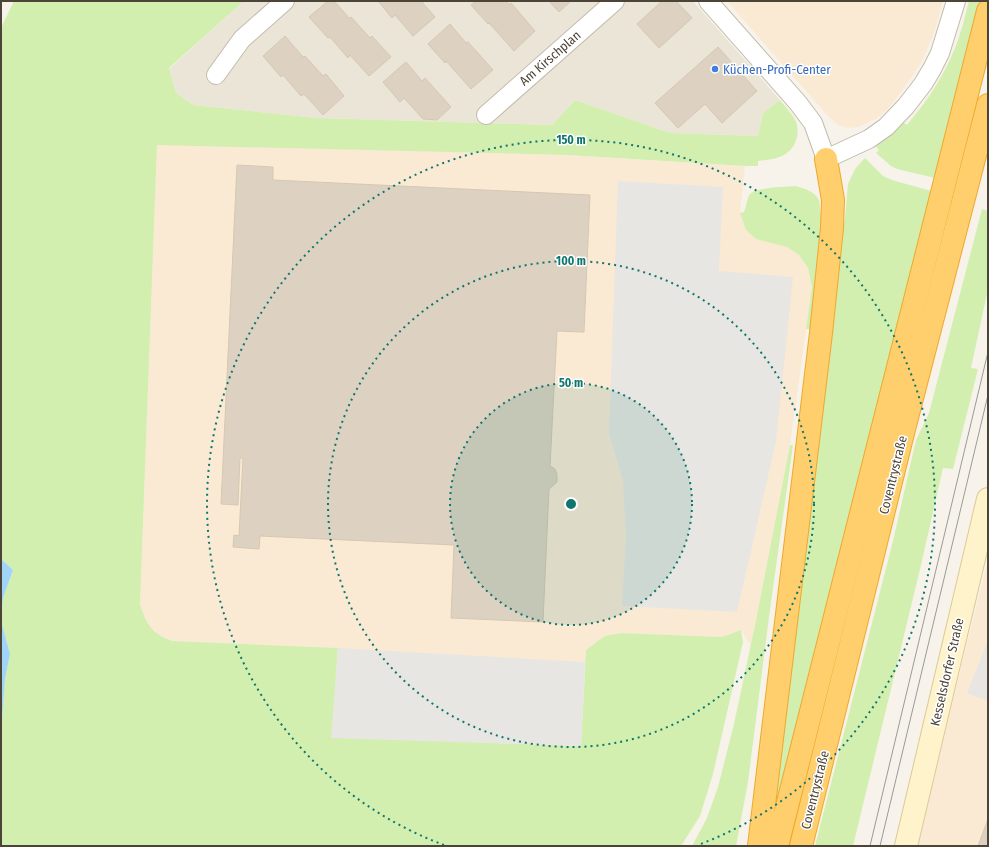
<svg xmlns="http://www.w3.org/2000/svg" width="989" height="847" font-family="'Fira Sans Condensed',sans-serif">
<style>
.residential{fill:#ebe5d8}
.commercial{fill:#faead4}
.green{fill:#d2efaf}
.parking{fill:#e8e6e2}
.water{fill:#a1d4f9}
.building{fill:#ddd2c1;stroke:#d6c7b1}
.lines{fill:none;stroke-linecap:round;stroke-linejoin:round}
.street-casing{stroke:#c4bbab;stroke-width:20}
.secondary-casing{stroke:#dcc996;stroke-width:24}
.highway-casing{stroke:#efa82c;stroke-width:24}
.street{stroke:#fff;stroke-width:18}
.secondary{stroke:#fff3cc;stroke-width:22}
.highway{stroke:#ffcf6d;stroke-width:22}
.tram{stroke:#9a9a9a;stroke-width:1}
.ring{fill:none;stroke:#0f766e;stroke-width:2;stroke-dasharray:2 4}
.shop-dot{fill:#3f7fe0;stroke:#fff;stroke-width:1.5}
.labels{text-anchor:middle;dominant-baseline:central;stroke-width:3;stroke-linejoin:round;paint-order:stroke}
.street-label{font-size:13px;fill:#4c4437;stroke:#fff}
.shop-label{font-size:13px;fill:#366cbe;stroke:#fff;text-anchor:start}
.centre{fill:#0f766e;stroke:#fff;stroke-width:2}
.ring-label{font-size:12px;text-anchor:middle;font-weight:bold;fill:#0f766e;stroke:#fff;stroke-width:3;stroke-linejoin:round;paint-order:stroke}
</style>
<rect width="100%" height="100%" fill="#f7f3ea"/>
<polygon class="residential" points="244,1 693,1 780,100 763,113 758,136 670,133 575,100 552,125 317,118 193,105 176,93 169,69"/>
<g class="commercial">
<polygon points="727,1 943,1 935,30 927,50 921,63 902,91 887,110 876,119 858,127 848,128 838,125 827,115"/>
<polygon points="157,144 568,155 745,166 740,213 746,230 787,247 799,255 808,268 812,287 790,445 751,644 748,642 741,630 722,637 621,633 585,662 581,746 337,648 172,641 158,634 149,627 140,604"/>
<polygon points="988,561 988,846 917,846 985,571"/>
</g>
<g class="green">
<path d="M14,1h230l-75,67 7,25 17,12 124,13 235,7 23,-25 95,33 88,3 5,-23 17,-13c4,5 14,16 16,22 2,5 2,11 1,15 -5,20 -21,22 -39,24v5h-13l-177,-11 -411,-10 -17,459c4,11 7,23 18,30 4,3 10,5 14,7l166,7 -6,89 249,9 5,-96 19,-14 16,-3 101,4 19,-7 2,12 -30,132 -13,42 -19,30h-680v-112l4,-55 5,-25 -9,-33 2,-23 10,-28 -12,-11v-531z"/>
<path d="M969,1h15l-49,177 -38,-9 -6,-3 -15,-13 3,-3 -3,-4 27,-24 4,3c22,-26 41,-55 52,-88 4,-12 7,-24 10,-36z"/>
<polygon points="865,158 883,176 892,180 931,191 769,846 827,332 845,218 848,184 855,169"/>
<path d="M795,186c8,2 20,5 24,14 1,3 1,9 1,13l6,3 -12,114 -8,-1 6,-42 -4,-19 -9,-13 -12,-8 -31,-8 -10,-9 -6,-17 4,-1c2,-5 3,-14 6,-18 7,-7 35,-7 45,-8z"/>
<polygon points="982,209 988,211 988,289 971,368 978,369 953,469 943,468 921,565 853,846 815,846 893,541 916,440 929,413"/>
<polygon points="790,445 793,445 769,617 748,782 736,846 692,846 707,818 718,787 734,724 755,625"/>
</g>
<g class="parking">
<polygon points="618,181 723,187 719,271 793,277 776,441 754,538 737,612 622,606 626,536 623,481 609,433"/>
<polygon points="988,641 988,701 967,693"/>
<polygon points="338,648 585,662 581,746 331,738"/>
</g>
<polygon class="water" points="1,559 13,570 3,598 1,621 10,654 5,679 1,734"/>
<g class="building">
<polygon points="328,1 334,1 350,19 351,17 370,38 372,36 391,57 369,76 350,55 348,58 330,37 328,38 309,17"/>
<polygon points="378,1 421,1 435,17 413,36 395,15 392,18"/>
<polygon points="476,1 506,1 510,5 511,3 535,31 514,51 489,23 488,24 471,5"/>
<polygon points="549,1 571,1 559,12"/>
<polygon points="662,1 676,1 692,18 659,48 637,24"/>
<polygon points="450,24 466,43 468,42 493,70 471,89 446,61 445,63 428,44"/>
<polygon points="285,36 303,57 305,56 323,76 326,74 344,96 323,115 304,94 301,96 283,75 281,77 263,56"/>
<polygon points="718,47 757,91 722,123 705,104 678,128 655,103"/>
<polygon points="406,62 422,81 425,78 451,107 437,120 423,119 404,98 400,102 383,82"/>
<polygon points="237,165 273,167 273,180 590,195 584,332 557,331 550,466 555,469 557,474 557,482 549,489 543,622 451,618 454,545 260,536 259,549 233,547 234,535 239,536 243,458 240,458 238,505 221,504"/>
<polygon points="988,819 988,846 978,846"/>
</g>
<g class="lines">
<g class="street-casing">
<g id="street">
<polyline points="708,1 798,103 813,123 826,159 869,139 886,127 906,106 923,84 932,69 940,53 956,1"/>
<polyline points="216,75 242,39 285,1"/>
<polyline points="486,115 615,1"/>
</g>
</g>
<g class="secondary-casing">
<path id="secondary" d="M906,846c28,-115 54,-232 82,-347"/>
</g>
<g class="highway-casing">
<g id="highway">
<polyline points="759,846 821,333 832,228 833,200 826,159"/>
<polyline points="777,846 988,11"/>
<polyline points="801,846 904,429 988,105"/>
</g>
</g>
<use href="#street" class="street"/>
<use href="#secondary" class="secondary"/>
<use href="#highway" class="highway"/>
<g class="tram">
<polyline points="870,846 988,352"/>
<polyline points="880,846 988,395"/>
</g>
</g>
<circle cx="571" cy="504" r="121" fill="#0f766e" fill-opacity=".12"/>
<g class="ring">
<circle cx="571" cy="504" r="121"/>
<circle cx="571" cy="504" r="243"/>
<path d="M444 845A364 364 0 1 1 698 845"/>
</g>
<circle class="shop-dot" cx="715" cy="69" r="4"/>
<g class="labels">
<g class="street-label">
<text transform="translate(550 58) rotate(-41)">Am Kirschplan</text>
<text transform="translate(893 475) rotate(-76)">Coventrystraße</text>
<text transform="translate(947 672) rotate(-77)">Kesselsdorfer Straße</text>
<text transform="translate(815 790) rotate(-76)">Coventrystraße</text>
</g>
<g class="shop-label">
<text x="723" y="69">Küchen-Profi-Center</text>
</g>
</g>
<circle cx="571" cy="504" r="6" class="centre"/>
<g class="ring-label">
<text x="571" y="144">150 m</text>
<text x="571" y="265">100 m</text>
<text x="571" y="387">50 m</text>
</g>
<rect width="989" height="847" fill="none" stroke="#4c4437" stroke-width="4"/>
</svg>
